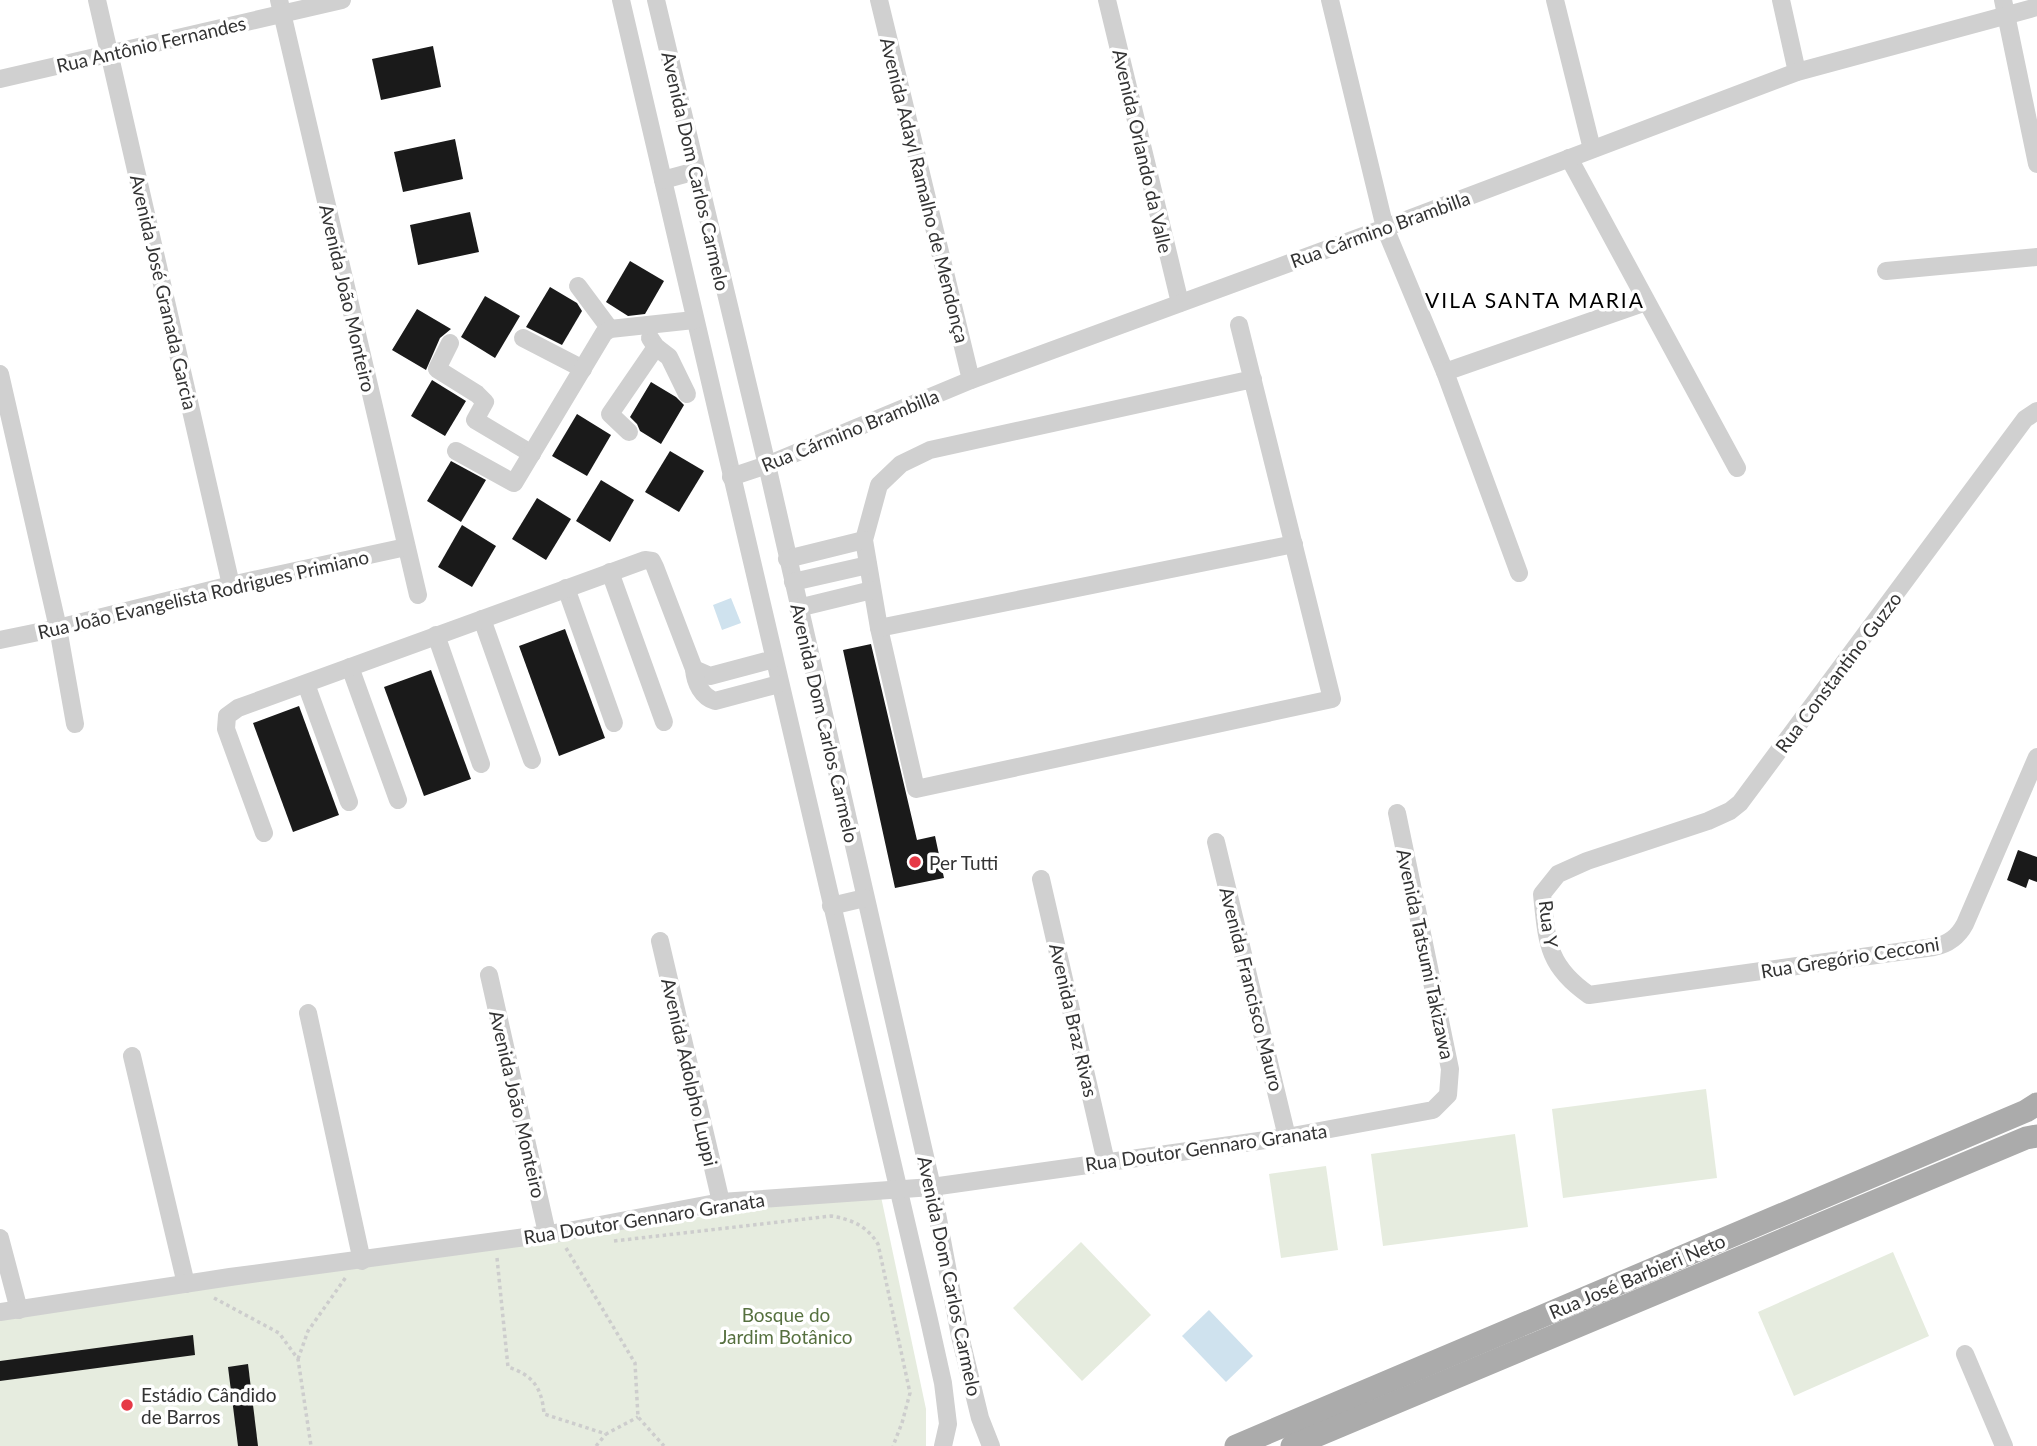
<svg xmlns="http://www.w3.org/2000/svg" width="2037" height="1446" font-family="Lato,sans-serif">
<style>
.green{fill:#e6ecdf}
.water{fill:#cfe2ee}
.building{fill:#1a1a1a}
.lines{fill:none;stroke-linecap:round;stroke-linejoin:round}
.path{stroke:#cdcdcd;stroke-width:3.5;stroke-dasharray:3.5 3.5;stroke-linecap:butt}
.minor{stroke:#d0d0d0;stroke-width:18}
.major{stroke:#ababab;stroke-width:23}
.poi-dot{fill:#e63946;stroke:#fff;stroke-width:2.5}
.labels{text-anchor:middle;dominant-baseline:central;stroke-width:7;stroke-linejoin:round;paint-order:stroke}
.street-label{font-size:19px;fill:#333;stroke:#fff}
.poi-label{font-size:19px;fill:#333;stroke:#fff;text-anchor:start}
.park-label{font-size:19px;fill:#56703f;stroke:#fff}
.neighbourhood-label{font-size:21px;letter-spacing:2px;fill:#000;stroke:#fff}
</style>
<rect width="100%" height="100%" fill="#fff"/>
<g class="green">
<polygon points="1706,1089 1717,1178 1563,1198 1552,1109"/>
<polygon points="1515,1134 1528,1227 1383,1246 1371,1154"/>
<polygon points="1326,1166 1338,1250 1281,1258 1269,1174"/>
<polygon points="880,1192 926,1409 926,1446 0,1446 0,1314"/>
<polygon points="1081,1242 1151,1315 1082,1381 1013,1308"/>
<polygon points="1893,1252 1929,1336 1794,1396 1758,1312"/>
</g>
<g class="water">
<polygon points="731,598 741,623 722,630 713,605"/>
<polygon points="1209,1310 1253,1356 1226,1382 1182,1336"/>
</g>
<g class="building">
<polygon points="433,46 441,87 381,100 372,59"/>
<polygon points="455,139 463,179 403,192 394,152"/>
<polygon points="470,212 479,252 418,265 410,225"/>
<polygon points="630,261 664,281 645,314 628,316 606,302"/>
<polygon points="550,287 577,303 582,311 562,345 526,327"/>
<polygon points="485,296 520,316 495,358 461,337"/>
<polygon points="417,309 451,329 440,338 426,370 392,350"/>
<polygon points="432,380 466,401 445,436 411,416"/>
<polygon points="651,382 676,397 684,405 661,444 640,431 637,424 630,417"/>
<polygon points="577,414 611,435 587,476 552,456"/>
<polygon points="670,451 704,471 679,512 645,492"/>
<polygon points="451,461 486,480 461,522 427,501"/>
<polygon points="601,480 634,500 610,542 576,521"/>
<polygon points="537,498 571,519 546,560 512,539"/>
<polygon points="462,525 496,546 472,587 438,567"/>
<polygon points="565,629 605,738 559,756 519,646"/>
<polygon points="871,644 917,840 935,836 944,878 895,888 843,650"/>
<polygon points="431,670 471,779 424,796 384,687"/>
<polygon points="299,706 339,815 293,832 253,723"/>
<polygon points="2018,850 2037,857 2037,882 2029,879 2026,888 2007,880"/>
<polygon points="193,1335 195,1355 0,1381 0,1361"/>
<polygon points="248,1364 258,1446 238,1446 228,1367"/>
</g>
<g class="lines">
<g class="path">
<path d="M614,1241l217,-25c20,3 36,10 47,28l32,149 -8,30 -9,23"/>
<polyline points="566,1248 635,1363 638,1417 664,1446"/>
<path d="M497,1258l11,109c25,8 34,21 36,47l62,20 32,-17"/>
<polyline points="214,1298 279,1333 298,1359 311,1446"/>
<polyline points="298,1359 308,1331 346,1277"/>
<polyline points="596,1446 606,1434"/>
</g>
<g class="minor">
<polyline points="97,0 231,585"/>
<polyline points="279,0 418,595"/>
<polyline points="621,0 929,1320 943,1383 948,1424 943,1446"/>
<polyline points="656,0 767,465 932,1187 960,1336 980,1418 991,1446"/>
<polyline points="879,0 971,380"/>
<polyline points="1107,0 1180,303"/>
<polyline points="1330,0 1385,228 1445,372 1519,573"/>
<polyline points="1555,0 1592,149"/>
<polyline points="1781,0 1797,72"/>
<polyline points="2003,0 2037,164"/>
<polyline points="0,79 342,0"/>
<polyline points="1569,158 1737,468"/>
<polyline points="663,180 696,171"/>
<polyline points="1886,271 2037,257"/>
<polyline points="578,286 610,329"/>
<polyline points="1239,325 1332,699 916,789 879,628 864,540 879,485 901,464 930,450 1253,379"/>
<polyline points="523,338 583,369"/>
<polyline points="650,338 656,347 669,357 687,394"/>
<polyline points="450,343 437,369 477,394 485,402 475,420 532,454"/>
<polyline points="1445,372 1646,302"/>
<polyline points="0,374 58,628 75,724"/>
<path d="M2037,411l-12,8 -285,384 -10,8 -22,10 -121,40 -29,13 -16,20c5,48 5,72 47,101l345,-48c15,-3 24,-10 31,-23l72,-167"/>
<polyline points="629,432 610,414 656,347"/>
<polyline points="456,451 514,483 604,333 610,329 694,320"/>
<polyline points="731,477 767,465 971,380 1385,228 1797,72 2037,7"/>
<polyline points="787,559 864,540"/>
<polyline points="610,572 664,722"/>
<polyline points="793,582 868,565"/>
<polyline points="566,588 614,723"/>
<polyline points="798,608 872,590"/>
<polyline points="482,619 532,760"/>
<polyline points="879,628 1294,544"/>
<polyline points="436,635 481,764"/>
<polyline points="0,640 58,628 231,585 406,547"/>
<polyline points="350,667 398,800"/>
<polyline points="694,669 710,676 774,659"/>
<polyline points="306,684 349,802"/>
<path d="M264,833l-38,-104 1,-13 11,-8 407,-148 7,1 3,6 39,102c1,14 8,28 21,32l64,-17"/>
<polyline points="1216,842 1287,1137"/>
<polyline points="1041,879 1106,1162"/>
<polyline points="831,906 865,898"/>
<polyline points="660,941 721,1202"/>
<polyline points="489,975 547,1233"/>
<polyline points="308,1013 362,1261"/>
<polyline points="132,1056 186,1284"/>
<polyline points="0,1238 19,1310"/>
<polyline points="0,1312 230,1277 563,1232 721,1202 932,1187 1287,1137 1433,1110 1448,1095 1450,1069 1397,813"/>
<polyline points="1965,1354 2004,1446"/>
</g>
<g class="major">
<polyline points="1236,1446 2026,1111 2037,1104"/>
<polyline points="1292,1446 2026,1138 2037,1136"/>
</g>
</g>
<g class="poi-dot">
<circle cx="915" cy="862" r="7"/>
<circle cx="127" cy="1405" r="7"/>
</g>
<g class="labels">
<g class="street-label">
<text transform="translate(151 44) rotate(-13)">Rua Antônio Fernandes</text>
<text transform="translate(1143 151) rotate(77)">Avenida Orlando da Valle</text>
<text transform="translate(696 171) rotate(77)">Avenida Dom Carlos Carmelo</text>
<text transform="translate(925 190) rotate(76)">Avenida Adayl Ramalho de Mendonça</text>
<text transform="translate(1380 229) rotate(-20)">Rua Cármino Brambilla</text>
<text transform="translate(164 292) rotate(77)">Avenida José Granada Garcia</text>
<text transform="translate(348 298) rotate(77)">Avenida João Monteiro</text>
<text transform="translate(850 430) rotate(-22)">Rua Cármino Brambilla</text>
<text transform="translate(203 594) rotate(-13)">Rua João Evangelista Rodrigues Primiano</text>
<text transform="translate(1838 672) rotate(-53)">Rua Constantino Guzzo</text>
<text transform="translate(825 723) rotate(77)">Avenida Dom Carlos Carmelo</text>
<text transform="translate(1549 924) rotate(83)">Rua Y</text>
<text transform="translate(1426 954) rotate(78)">Avenida Tatsumi Takizawa</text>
<text transform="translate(1850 957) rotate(-9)">Rua Gregório Cecconi</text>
<text transform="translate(1252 989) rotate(76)">Avenida Francisco Mauro</text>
<text transform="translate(1074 1020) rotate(77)">Avenida Braz Rivas</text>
<text transform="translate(690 1072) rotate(77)">Avenida Adolpho Luppi</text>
<text transform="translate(518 1104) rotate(77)">Avenida João Monteiro</text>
<text transform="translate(1206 1147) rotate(-8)">Rua Doutor Gennaro Granata</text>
<text transform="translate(644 1218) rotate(-9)">Rua Doutor Gennaro Granata</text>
<text transform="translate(950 1276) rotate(78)">Avenida Dom Carlos Carmelo</text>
<text transform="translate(1637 1276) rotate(-23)">Rua José Barbieri Neto</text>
</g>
<g class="poi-label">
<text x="929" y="862">Per Tutti</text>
<text x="141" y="1394">Estádio Cândido<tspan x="141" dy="22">de Barros</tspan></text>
</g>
<g class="park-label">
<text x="786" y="1314">Bosque do<tspan x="786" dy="22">Jardim Botânico</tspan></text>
</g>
<g class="neighbourhood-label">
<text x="1535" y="299">VILA SANTA MARIA</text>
</g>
</g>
</svg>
